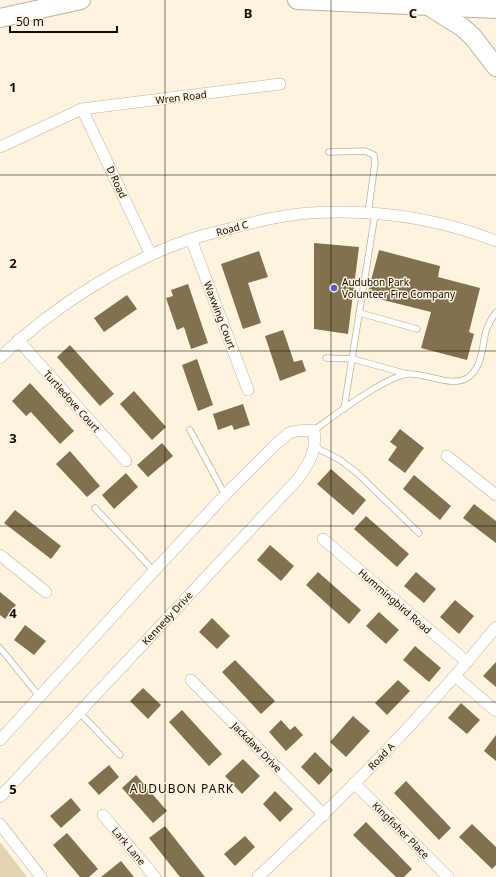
<svg xmlns="http://www.w3.org/2000/svg" width="496" height="877" font-family="'Noto Sans',sans-serif">
<style>
.green{fill:#e4d3b1}
.building{fill:#82714f}
.lines{fill:none;stroke-linecap:round;stroke-linejoin:round}
.lane-casing{stroke:#beb299;stroke-width:7}
.street-casing{stroke:#beb299;stroke-width:12}
.primary-casing{stroke:#beb299;stroke-width:20}
.lane{stroke:#fff;stroke-width:5.5}
.street{stroke:#fff;stroke-width:11}
.primary{stroke:#fff;stroke-width:18}
.grid{fill:none;stroke:#110c05;stroke-width:1;stroke-opacity:0.55}
.poi-dot{fill:#5858cf;stroke:#fef3df;stroke-width:1.5}
.labels{text-anchor:middle;dominant-baseline:central;stroke-width:3;stroke-linejoin:round;paint-order:stroke}
.street-label{font-size:10px;fill:#110c05;stroke:#fef3df}
.poi-label{font-size:10px;fill:#110c05;stroke:#fef3df;text-anchor:start}
.quarter-label{font-size:12px;letter-spacing:1px;fill:#110c05;stroke:#fef3df}
.grid-label{font-size:13px;text-anchor:middle;font-weight:bold;fill:#110c05;stroke:#fef3df;stroke-width:3;stroke-linejoin:round;paint-order:stroke}
</style>
<rect width="100%" height="100%" fill="#fef3df"/>
<polygon class="green" points="0,842 27,877 0,877"/>
<g class="building">
<polygon points="314,243 359,247 348,334 314,329"/>
<polygon points="379,250 440,266 438,277 480,288 469,332 474,334 467,360 421,348 431,312 367,296"/>
<polygon points="259,251 268,277 248,283 261,323 243,329 221,264"/>
<polygon points="188,284 208,343 191,349 184,327 177,330 166,298 173,296 171,290"/>
<polygon points="127,295 137,309 104,332 94,318"/>
<polygon points="283,330 294,362 302,360 306,371 280,381 265,336"/>
<polygon points="70,345 114,394 100,406 57,357"/>
<polygon points="197,359 213,405 198,411 182,365"/>
<polygon points="30,383 74,431 60,444 31,412 26,416 12,401"/>
<polygon points="134,391 166,427 152,440 120,404"/>
<polygon points="243,404 250,425 234,430 232,425 218,430 213,414"/>
<polygon points="400,429 424,448 405,473 388,460 397,447 390,442"/>
<polygon points="162,443 173,456 148,477 137,465"/>
<polygon points="70,451 100,486 87,497 56,464"/>
<polygon points="331,469 366,500 353,515 317,484"/>
<polygon points="126,473 138,487 114,509 102,495"/>
<polygon points="414,475 451,506 440,520 403,489"/>
<polygon points="474,504 496,521 496,543 463,518"/>
<polygon points="15,510 61,546 51,559 4,523"/>
<polygon points="366,516 409,554 397,567 354,529"/>
<polygon points="270,545 294,566 281,581 257,560"/>
<polygon points="318,572 361,610 349,624 306,585"/>
<polygon points="416,572 436,589 424,603 404,586"/>
<polygon points="0,592 16,605 5,619 0,615"/>
<polygon points="455,600 474,616 459,634 440,617"/>
<polygon points="379,612 399,630 386,644 366,626"/>
<polygon points="212,618 230,636 217,649 199,632"/>
<polygon points="25,625 46,641 34,655 14,640"/>
<polygon points="415,646 441,668 429,682 403,660"/>
<polygon points="235,660 275,701 261,714 222,672"/>
<polygon points="496,662 496,687 483,676"/>
<polygon points="398,680 410,691 387,715 375,703"/>
<polygon points="143,688 161,705 148,719 130,701"/>
<polygon points="461,703 480,720 467,734 448,718"/>
<polygon points="182,710 222,754 209,766 169,722"/>
<polygon points="353,716 370,731 346,757 330,742"/>
<polygon points="281,720 290,730 295,726 303,735 286,751 269,732"/>
<polygon points="496,735 496,761 484,751"/>
<polygon points="315,752 333,770 319,785 301,767"/>
<polygon points="243,759 260,776 242,794 225,776"/>
<polygon points="109,765 119,777 99,795 88,783"/>
<polygon points="136,775 167,811 153,823 122,788"/>
<polygon points="406,781 451,828 439,840 394,793"/>
<polygon points="275,791 293,809 280,822 263,804"/>
<polygon points="71,798 81,810 61,828 50,816"/>
<polygon points="366,822 412,869 404,877 396,877 353,835"/>
<polygon points="472,824 496,847 496,865 492,869 459,837"/>
<polygon points="165,826 205,877 180,877 149,838"/>
<polygon points="67,833 98,869 89,877 80,877 53,845"/>
<polygon points="245,836 255,847 235,866 224,854"/>
<polygon points="121,861 134,877 101,877"/>
</g>
<g class="lines">
<g class="lane-casing">
<g id="lane">
<polyline points="329,152 365,151 374,155 375,163 368,213"/>
<polyline points="360,313 417,329"/>
<polyline points="326,358 353,359 407,374"/>
<polyline points="344,409 375,214"/>
<polyline points="190,430 225,495"/>
<path d="M314,430c20,-14 70,-53 94,-56 18,-2 45,16 62,2 13,-12 12,-30 16,-45 2,-7 6,-13 10,-19"/>
<polyline points="315,447 340,460 356,472 419,533"/>
<polyline points="95,508 154,571"/>
<polyline points="0,648 39,696"/>
<polyline points="79,712 120,755"/>
</g>
</g>
<g class="street-casing">
<g id="street">
<polyline points="82,109 151,255"/>
<polyline points="0,147 82,109 280,84"/>
<polyline points="191,239 248,390"/>
<polyline points="18,340 126,461"/>
<path d="M0,358c51,-50 123,-96 191,-119 13,-4 27,-7 41,-11 25,-7 51,-13 77,-15 63,-4 128,5 187,28"/>
<polyline points="447,456 496,495"/>
<polyline points="323,539 467,662"/>
<polyline points="0,555 46,592"/>
<polyline points="455,676 496,711"/>
<polyline points="191,680 324,815"/>
<path d="M0,740l154,-169 71,-76 51,-51 13,-11 7,-2 18,-1c3,21 -5,34 -17,50l-297,317"/>
<polyline points="354,783 448,877"/>
<polyline points="103,815 155,877"/>
<polyline points="0,824 41,877"/>
<path d="M258,877c84,-79 165,-160 238,-250"/>
</g>
</g>
<g class="primary-casing">
<g id="primary">
<polyline points="297,0 496,9"/>
<polyline points="430,7 462,27 473,37 496,67"/>
<polyline points="0,18 81,0"/>
</g>
</g>
<use href="#lane" class="lane"/>
<use href="#street" class="street"/>
<use href="#primary" class="primary"/>
</g>
<path class="grid" d="M165,0v877M331,0v877M0,175h496M0,351h496M0,526h496M0,702h496"/>
<circle class="poi-dot" cx="334" cy="288" r="4"/>
<g class="labels">
<g class="street-label">
<text transform="translate(181 97) rotate(-7)">Wren Road</text>
<text transform="translate(117 182) rotate(65)">D Road</text>
<text transform="translate(232 228) rotate(-15)">Road C</text>
<text transform="translate(220 315) rotate(69)">Waxwing Court</text>
<text transform="translate(72 401) rotate(48)">Turtledove Court</text>
<text transform="translate(395 601) rotate(41)">Hummingbird Road</text>
<text transform="translate(167 618) rotate(-47)">Kennedy Drive</text>
<text transform="translate(257 747) rotate(45)">Jackdaw Drive</text>
<text transform="translate(381 756) rotate(-46)">Road A</text>
<text transform="translate(401 830) rotate(45)">Kingfisher Place</text>
<text transform="translate(129 846) rotate(50)">Lark Lane</text>
</g>
<g class="poi-label">
<text x="342" y="282">Audubon Park<tspan x="342" dy="12">Volunteer Fire Company</tspan></text>
</g>
<g class="quarter-label">
<text x="182" y="788">AUDUBON PARK</text>
</g>
</g>
<g class="grid-label">
<text x="248" y="18">B</text>
<text x="413" y="18">C</text>
<text x="13" y="92">1</text>
<text x="13" y="268">2</text>
<text x="13" y="443">3</text>
<text x="13" y="618">4</text>
<text x="13" y="794">5</text>
</g>
<path d="M10 26v6h107v-6" fill="none" stroke="#110c05" stroke-width="2"/>
<text x="16" y="26" font-size="12" fill="#110c05" stroke="#fef3df" stroke-width="3" paint-order="stroke">50 m</text>
</svg>
